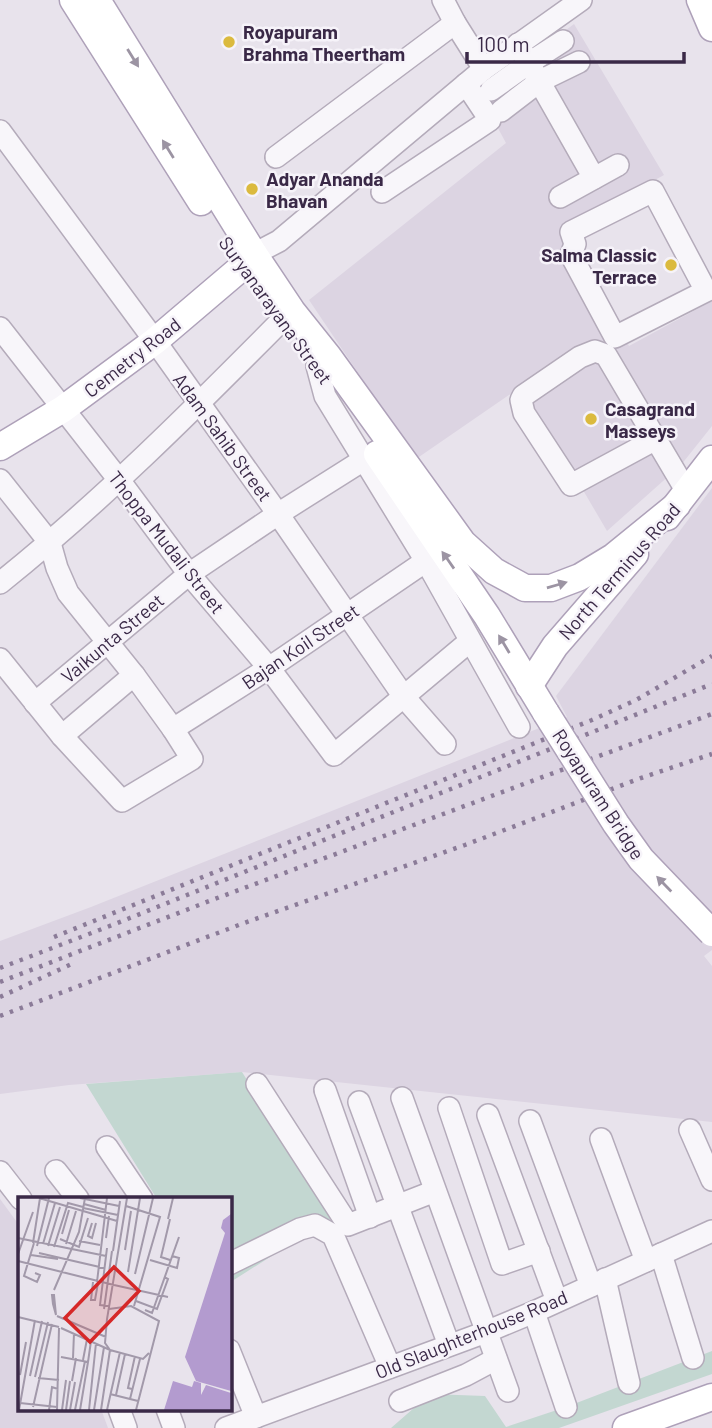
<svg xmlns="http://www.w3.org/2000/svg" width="712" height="1428" font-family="Barlow,sans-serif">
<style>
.built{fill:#dcd4e2}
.green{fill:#c3d7d1}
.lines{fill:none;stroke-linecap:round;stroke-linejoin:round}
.minor-casing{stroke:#b4abba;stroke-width:24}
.major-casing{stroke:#aea1b9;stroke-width:29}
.minor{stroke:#f8f6fa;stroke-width:21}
.major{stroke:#fff;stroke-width:26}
.rail{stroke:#8b7b98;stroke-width:4.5;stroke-dasharray:3.5 7;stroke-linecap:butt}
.major-bridge-casing{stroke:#aea1b9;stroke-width:29;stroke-linecap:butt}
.major-bridge{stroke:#fff;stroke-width:26}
.oneway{fill:#9c94a3}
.poi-dot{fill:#dbba3e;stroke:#f6f3f9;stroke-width:2.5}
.labels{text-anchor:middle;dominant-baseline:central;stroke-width:5;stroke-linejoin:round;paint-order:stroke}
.poi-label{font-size:19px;font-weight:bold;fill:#3a2947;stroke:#f6f3f9;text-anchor:start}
.street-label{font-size:19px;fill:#3a2947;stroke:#f6f3f9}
.inset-road{fill:none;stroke:#a299aa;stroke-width:2}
.view{fill:#d62828;fill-opacity:0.15;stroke:#d62828;stroke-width:3.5}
.inset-edge{fill:none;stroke:#3a2947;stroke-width:3.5}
</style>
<rect width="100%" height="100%" fill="#e8e3ec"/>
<g class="built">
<polygon points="574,24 664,175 569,227 629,346 712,301 712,426 681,465 607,531 522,386 416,459 309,300 506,143 480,95"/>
<polygon points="712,488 712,950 704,956 712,966 712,1122 242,1072 69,1085 0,1094 0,941 91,907 567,717 556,696"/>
<polygon points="0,1199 19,1225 19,1409 101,1409 108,1428 0,1428"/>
</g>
<g class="green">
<polygon points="242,1072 333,1217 229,1283 229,1199 157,1199 86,1084"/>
<polygon points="712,1351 712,1374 559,1428 391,1428 430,1394 485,1396 506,1427 566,1407"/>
</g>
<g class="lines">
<g class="minor-casing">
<g id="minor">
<polyline points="443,0 455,23 484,69"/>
<polyline points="518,44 594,178"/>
<polyline points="491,90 529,63 563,41"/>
<polyline points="501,111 540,81 579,62"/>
<polyline points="0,131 155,341 278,514 404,697 445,744"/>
<polyline points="276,157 455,23"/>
<polygon points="653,191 706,291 615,337 571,255 575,244 571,232"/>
<polyline points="382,192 490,120 466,84"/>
<polyline points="560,197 618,165"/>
<polyline points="254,254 279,241 484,69 581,0"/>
<polyline points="0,328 119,480 189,574 269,668 334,755 470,641"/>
<polyline points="317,366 325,396 426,561 519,727"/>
<polyline points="656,439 571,485 524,413 521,400 523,396 580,357 595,351 606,355 687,492"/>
<polyline points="0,480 50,543 57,568 68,593 134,675 173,729 192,759 122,801 62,736 0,659"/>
<path d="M0,583c101,-81 192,-172 283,-264"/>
<polyline points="35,703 189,574 278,514 365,459"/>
<polyline points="173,729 269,668 426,561"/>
<polyline points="62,736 134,675"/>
<polyline points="257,1084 348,1225 435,1191"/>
<polyline points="325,1090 370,1217"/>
<polyline points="402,1098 508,1391"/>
<polyline points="359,1102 449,1345"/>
<polyline points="449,1108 502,1264 539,1251"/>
<polyline points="488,1115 557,1301"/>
<polyline points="530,1121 591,1286"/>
<polyline points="690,1130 712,1180"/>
<polyline points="601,1139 646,1261"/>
<polyline points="107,1147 142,1199"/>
<polyline points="56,1171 78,1199"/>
<polyline points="0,1172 21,1199"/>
<polyline points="661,1254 693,1358"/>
<polyline points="229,1264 300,1229 315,1225 333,1235 390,1367"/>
<polyline points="605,1279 629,1383"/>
<polyline points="534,1312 566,1407"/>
<polyline points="229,1350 256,1417"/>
<polyline points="400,1401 466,1375 496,1359"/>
<polyline points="119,1409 126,1428"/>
<polyline points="167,1409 174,1428"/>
<polyline points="226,1428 486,1332 534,1312 712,1231"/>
</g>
</g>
<g class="major-casing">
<g id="major">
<polyline points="73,0 201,202"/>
<polyline points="97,0 254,254 292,311 328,356 463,543 494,571 525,588 551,588 580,577 613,557 677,505"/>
<polyline points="700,0 712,28"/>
<polyline points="0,447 63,409 155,341 242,267 254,254"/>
<polyline points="377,454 487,616 546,713"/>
<polyline points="667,517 712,459"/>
<polyline points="529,686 555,646 635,554"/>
<polyline points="626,1428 712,1397"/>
</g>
</g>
<use href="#minor" class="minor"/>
<use href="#major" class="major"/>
<g class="rail">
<polyline points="54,937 592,720 636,700 712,656"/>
<polyline points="0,968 115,924 712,684"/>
<polyline points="0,982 212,900 712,714"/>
<polyline points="0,997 76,962"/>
<polyline points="0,1016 244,923 465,845 641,778 712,754"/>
</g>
<g class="major-bridge-casing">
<polyline id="major-bridge" points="546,713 616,824 641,859 712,933"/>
</g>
<use href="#major-bridge" class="major-bridge"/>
</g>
<defs><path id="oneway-solid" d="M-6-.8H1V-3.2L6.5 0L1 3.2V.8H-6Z" transform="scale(1.75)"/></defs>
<g class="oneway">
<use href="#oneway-solid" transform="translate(133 58) rotate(58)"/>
<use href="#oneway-solid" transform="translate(168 149) rotate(-122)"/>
<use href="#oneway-solid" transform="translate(448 560) rotate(-125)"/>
<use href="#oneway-solid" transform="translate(557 585) rotate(-16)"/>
<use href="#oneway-solid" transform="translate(504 644) rotate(-121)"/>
<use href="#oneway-solid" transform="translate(664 884) rotate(-134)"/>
</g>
<g class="poi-dot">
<circle cx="229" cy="42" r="7"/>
<circle cx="252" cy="189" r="7"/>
<circle cx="671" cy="265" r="7"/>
<circle cx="591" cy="419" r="7"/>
</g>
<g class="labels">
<g class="poi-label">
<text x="243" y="31">Royapuram<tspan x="243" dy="22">Brahma Theertham</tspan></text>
<text x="266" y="178">Adyar Ananda<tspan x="266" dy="22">Bhavan</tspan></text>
<text x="657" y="254" text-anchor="end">Salma Classic<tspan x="657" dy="22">Terrace</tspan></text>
<text x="605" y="408">Casagrand<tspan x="605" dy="22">Masseys</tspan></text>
</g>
<g class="street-label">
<text transform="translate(276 310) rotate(54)">Suryanarayana Street</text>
<text transform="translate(132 357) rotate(-38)">Cemetry Road</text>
<text transform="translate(223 437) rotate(54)">Adam Sahib Street</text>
<text transform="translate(167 542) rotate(52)">Thoppa Mudali Street</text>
<text transform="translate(619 571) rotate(-49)">North Terminus Road</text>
<text transform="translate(112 638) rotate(-40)">Vaikunta Street</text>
<text transform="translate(300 646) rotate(-34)">Bajan Koil Street</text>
<text transform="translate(599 794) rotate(57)">Royapuram Bridge</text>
<text transform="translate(471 1334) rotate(-22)">Old Slaughterhouse Road</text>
</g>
</g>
<g transform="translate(18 1197)">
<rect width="214" height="214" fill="#e8e3ec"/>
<path d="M213,17v177l-35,-10 -11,-24 40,-124 -4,-5 2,-8zM155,184l19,6 2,-6 7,2v12l5,-10 25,8v17h-67z" fill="#b39bcf"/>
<path class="inset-road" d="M21,1l78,23M62,1l39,8M66,7l22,6M108,9l34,11 -26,89M65,11l35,7M150,22l5,-21M152,22l-9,38 9,3M74,26l-4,13 4,2 4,-15M44,37l7,-24M0,41l88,18M88,41l3,-22M42,42l19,8 9,-29M61,44l21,4M15,46l7,-45M16,46l-10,33 13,6 3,-7 -5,-2M25,47l12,-41M48,47l10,-33M19,49l12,-48M30,49l12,-39M36,50l14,-44 15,4M89,51l-7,57 9,1M107,53l6,-39M95,54l7,-50M21,56l65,15M0,57l15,-42M13,58l27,4M132,63l27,8 2,-10 -7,-2M0,64l96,24M110,75l12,-74M117,77l18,-76M75,85l-2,18h4l3,-17M79,85l10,-84M96,88l54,12M36,93l25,-58 6,-34M34,98h2l2,20 -3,-11zM118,104l21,8 11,-30 -4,-2M86,112l8,-58M91,112l22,-3 28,15 -23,89M127,113l7,3 27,-76M39,119l49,21M0,120l41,10M43,131l49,22 33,9 6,-6M92,153l-5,-7 2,-24 20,-121M43,160l27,5M55,161l1,-25M65,163l4,-21M70,165l3,-21M2,178l6,-33M12,179l12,-55M17,180l13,-55M20,181l21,2M54,184l4,-23M114,192l-4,-1 7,-32M92,197l28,7M98,198l9,-41M112,202l10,-40M2,206l37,4M15,210l19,-83M1,213l16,-90M31,213l3,-23 6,2M39,213l2,-82M44,213l4,-30M48,213l4,-29M52,213l5,-28M57,213l10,-49M62,213l8,-48M71,213l7,-67M76,213l10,-63M83,213l9,-60M89,213l13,-58"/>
<path class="view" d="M96,70l25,24 -49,51 -25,-24z"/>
<rect width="214" height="214" class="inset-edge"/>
</g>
<path d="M467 52v10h217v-10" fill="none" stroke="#3a2947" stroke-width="3.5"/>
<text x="477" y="52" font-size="21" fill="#3a2947" stroke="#f6f3f9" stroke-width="5" paint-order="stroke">100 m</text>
</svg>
